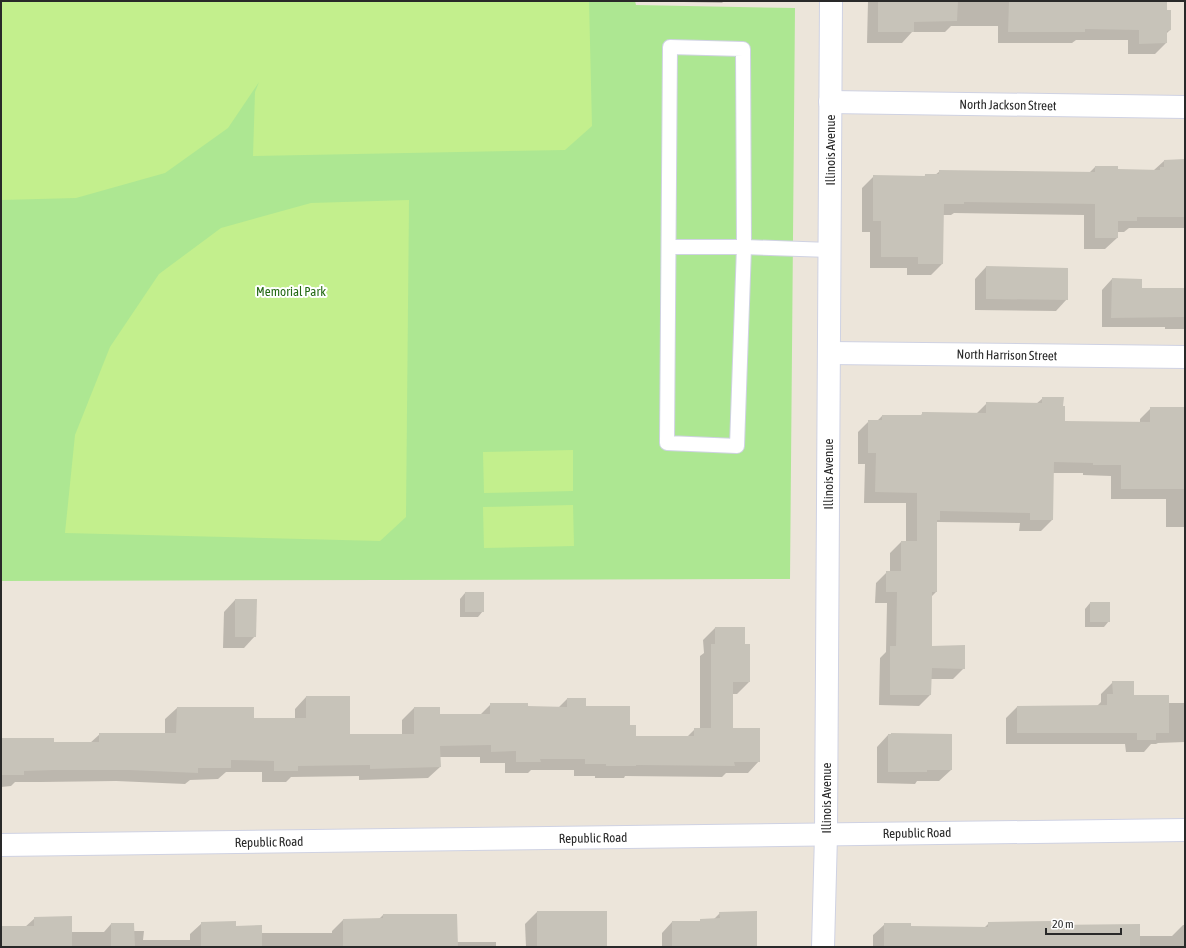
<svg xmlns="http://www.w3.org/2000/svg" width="1186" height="948" font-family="'Asap Condensed',sans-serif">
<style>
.green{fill:#ade792}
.pitch{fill:#c3ef8d}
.shadow{fill:#0003}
.building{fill:#c7c3b9}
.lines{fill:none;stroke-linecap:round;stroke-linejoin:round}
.service-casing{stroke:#cfd2e3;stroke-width:16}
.minor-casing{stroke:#cfd2e3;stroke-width:24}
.service{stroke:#fff;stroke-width:14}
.minor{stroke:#fff;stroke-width:22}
.labels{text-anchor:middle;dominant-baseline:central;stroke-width:4;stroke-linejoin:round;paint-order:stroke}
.street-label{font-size:13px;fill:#292929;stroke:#fff}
.park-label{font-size:13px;fill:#256a15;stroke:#fff}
</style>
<rect width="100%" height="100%" fill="#ece5da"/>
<polygon class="green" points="1,1 635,1 636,5 795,8 790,579 1,581"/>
<g class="pitch">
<polygon points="1,1 589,1 592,126 565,150 253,156 255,92 259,82 228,128 165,173 76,198 1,200"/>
<polygon points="409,200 406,517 380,541 65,533 75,435 110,347 159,274 221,228 311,203"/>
<polygon points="573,450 573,491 484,493 483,452"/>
<polygon points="573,505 574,546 484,548 483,507"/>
</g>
<g class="shadow">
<polygon points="683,1 724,1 722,3 683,2"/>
<polygon points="868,1 1166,1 1166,11 1170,30 1166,34 1166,43 1155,54 1128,54 1128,40 1076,40 1072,43 998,43 998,26 951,26 945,32 912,32 902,43 867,43"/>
<polygon points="1185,160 1185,228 1129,228 1124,232 1117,232 1117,238 1105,249 1084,249 1084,215 954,213 951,215 943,215 942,264 931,275 907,275 907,268 870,268 870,232 862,232 862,188 874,176 923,177 926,175 935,175 940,171 1089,173 1095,167 1117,170 1154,170 1164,161"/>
<polygon points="986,267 1067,299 1056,311 975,310 975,279"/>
<polygon points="1112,279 1141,289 1185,289 1185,329 1165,329 1165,327 1102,327 1102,290"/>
<polygon points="1043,398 1062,407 1064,422 1140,423 1140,419 1151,408 1185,408 1185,527 1166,527 1166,499 1111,499 1111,476 1083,475 1083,473 1053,473 1052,520 1041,531 1019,531 1020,523 937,522 936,592 931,597 931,647 964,668 953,679 931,679 930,695 919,706 879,705 880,658 886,652 887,603 875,603 876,583 887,572 890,572 890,553 901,542 906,542 906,503 864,503 865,464 858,464 858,432 869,421 877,421 882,416 920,416 923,413 976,414 987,403 1036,404"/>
<polygon points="465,593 483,611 478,617 460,617 460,599"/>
<polygon points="235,600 255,636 244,648 223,648 224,612"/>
<polygon points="1090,603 1109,621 1104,627 1085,627 1085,609"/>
<polygon points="715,628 744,644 749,682 737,694 732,694 732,729 759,761 748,773 726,773 722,777 625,776 624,778 595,778 595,776 574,776 574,770 531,770 528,773 505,773 505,763 480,763 480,757 440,757 440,767 428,778 359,780 359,776 291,777 286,782 262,782 262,772 226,772 218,779 190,780 185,784 116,781 42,782 15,782 11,786 1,787 1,739 53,743 90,743 100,734 165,734 165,719 177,708 253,719 295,719 295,709 306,697 350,735 402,735 402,720 414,708 439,708 439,715 480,715 491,704 527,707 558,708 567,699 629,726 635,737 687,737 695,729 700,729 700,656 704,653 703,640"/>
<polygon points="1113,682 1133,696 1168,703 1185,703 1185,742 1158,743 1156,744 1151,744 1144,752 1126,752 1125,744 1006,744 1006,718 1017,707 1097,706 1101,702 1101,694"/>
<polygon points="888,735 951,770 939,781 917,781 915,784 877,783 877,747"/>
<polygon points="537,912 606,947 526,947 525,924"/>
<polygon points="720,913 756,947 662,947 662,933 672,922 699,922 701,920 714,919"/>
<polygon points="383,915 457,942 496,942 496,947 1,947 1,927 25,927 35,918 71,932 104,932 111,924 134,931 144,931 143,940 190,940 190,934 202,923 235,927 261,933 332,933 332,931 343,920 379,919"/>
<polygon points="989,923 1050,926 1139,936 1172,936 1183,925 1185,925 1185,947 873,947 873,935 885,924 909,927 984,928"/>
</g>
<g class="building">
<polygon points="878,1 958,1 957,21 914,22 914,32 878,32"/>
<polygon points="1009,1 1167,1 1167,10 1171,10 1171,30 1167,31 1167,43 1139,44 1139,30 1085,29 1085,32 1008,32"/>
<polygon points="1185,159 1185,217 1137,217 1137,221 1118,221 1118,238 1095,238 1095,204 964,202 964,204 944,204 943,264 918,264 918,257 881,257 881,221 873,221 873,175 925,176 925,174 939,174 939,170 1095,172 1095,166 1118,166 1118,169 1160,170 1160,167 1164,167 1164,160"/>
<polygon points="986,266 1068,268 1068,300 986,299"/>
<polygon points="1112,278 1142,279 1142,288 1185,288 1185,317 1111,318"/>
<polygon points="1042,397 1064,397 1063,406 1065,406 1065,421 1150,422 1150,407 1185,407 1184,489 1121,489 1121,465 1093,465 1093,463 1054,462 1053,520 1030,520 1030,513 940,511 940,520 937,520 937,592 932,592 932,646 965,645 965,669 932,668 931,695 890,695 890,646 896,646 897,592 886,592 886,571 901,571 901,541 917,541 917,493 875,492 876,453 868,453 868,420 882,420 882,415 922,415 922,412 926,412 986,413 986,402 1042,403"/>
<rect x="465" y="592" width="19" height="20"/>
<polygon points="235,599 257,599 256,637 235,637"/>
<rect x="1090" y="602" width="20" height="20"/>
<polygon points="715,627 745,627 745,644 750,644 750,682 733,682 733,728 760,728 760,762 734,762 735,766 636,765 636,766 606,766 606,764 585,764 585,759 540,759 541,762 516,762 516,751 491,752 491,745 440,746 441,767 370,769 370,765 298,766 298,771 274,771 274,761 231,760 231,768 198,768 198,773 129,770 54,770 24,771 24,775 1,775 1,738 54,738 54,742 99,742 99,733 176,733 177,707 254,707 254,718 306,718 306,696 350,696 350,734 414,734 414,707 440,707 440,714 490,714 490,703 528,703 528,706 567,707 567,698 586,698 586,706 630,706 630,725 636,725 636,736 694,736 694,728 711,728 711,644 715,644"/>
<polygon points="1112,681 1134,681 1134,695 1169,695 1169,733 1156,733 1156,740 1137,740 1137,733 1017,733 1017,706 1107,705 1107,694 1113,694"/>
<polygon points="891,733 952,734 952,770 927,770 927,772 888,772 888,734 891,734"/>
<rect x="537" y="911" width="70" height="36"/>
<polygon points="757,911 757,947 672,947 672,921 700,921 700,919 720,918 719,912"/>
<polygon points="383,914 457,914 458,947 343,947 343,919 383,918"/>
<polygon points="72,916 72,947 1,947 1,926 34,926 34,917"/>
<polygon points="236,921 236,926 262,925 262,947 201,947 201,922"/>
<polygon points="1051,921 1051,925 1140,924 1140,947 884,947 884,923 911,923 911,926 988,927 988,922"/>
<polygon points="111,923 134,923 135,947 111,947"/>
</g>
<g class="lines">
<g class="service-casing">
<g id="service">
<polygon points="670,47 743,49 744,247 737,446 667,443"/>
<polyline points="669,247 744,247 830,250"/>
</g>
</g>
<g class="minor-casing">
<g id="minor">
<polyline points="830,102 1185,107"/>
<polyline points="829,353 1185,357"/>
<polyline points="1,845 1185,830"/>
<polyline points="823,947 826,835 831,1"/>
</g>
</g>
<use href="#service" class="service"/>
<use href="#minor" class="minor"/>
</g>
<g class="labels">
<g class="street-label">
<text transform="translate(1008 105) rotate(1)">North Jackson Street</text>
<text transform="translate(830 150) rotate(-90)">Illinois Avenue</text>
<text transform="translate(1007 355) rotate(1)">North Harrison Street</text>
<text transform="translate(828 474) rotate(-90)">Illinois Avenue</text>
<text transform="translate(826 798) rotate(-90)">Illinois Avenue</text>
<text transform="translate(917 833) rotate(-1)">Republic Road</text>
<text transform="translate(593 838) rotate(-1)">Republic Road</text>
<text transform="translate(269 842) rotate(-1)">Republic Road</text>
</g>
<g class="park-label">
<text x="291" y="291">Memorial Park</text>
</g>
</g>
<rect width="1186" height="948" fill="none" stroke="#292929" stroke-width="4"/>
<path d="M1046 928v6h75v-6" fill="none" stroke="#292929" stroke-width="2"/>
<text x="1052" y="928" font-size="12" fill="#292929" stroke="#ffffff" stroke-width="3" paint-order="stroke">20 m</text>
</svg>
